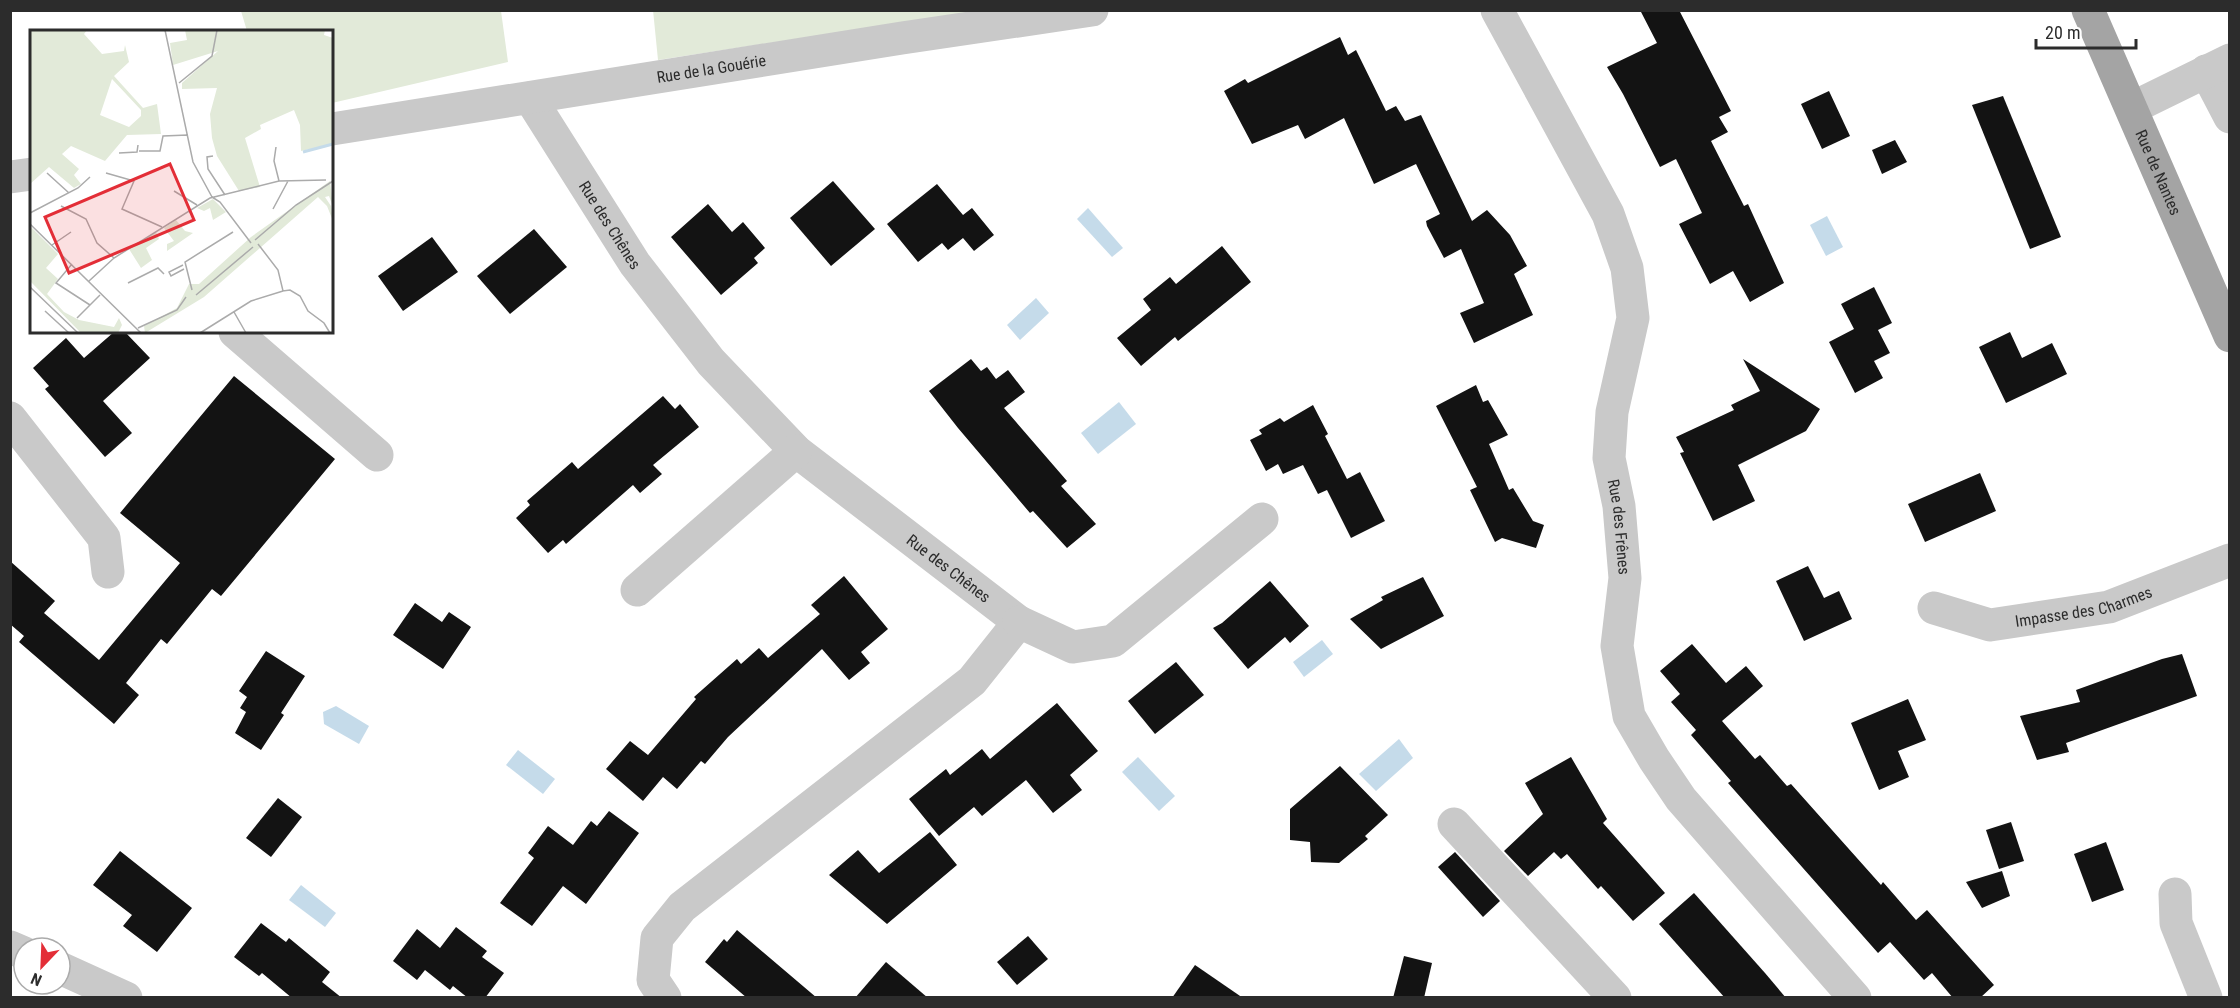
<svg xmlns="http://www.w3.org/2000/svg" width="2240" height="1008" font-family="'Roboto Condensed',sans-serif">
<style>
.green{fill:#e2ead9}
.water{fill:#c5dbea}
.building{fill:#131313}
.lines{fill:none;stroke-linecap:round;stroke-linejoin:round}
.minor{stroke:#c9c9c9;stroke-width:33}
.major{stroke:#a4a4a4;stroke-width:33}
.labels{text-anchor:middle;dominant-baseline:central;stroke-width:6;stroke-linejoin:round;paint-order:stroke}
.street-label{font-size:16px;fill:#2c2c2c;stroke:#fff}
.inset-river{fill:none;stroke:#c5dbea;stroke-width:3}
.inset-road{fill:none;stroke:#ababab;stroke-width:1.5}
.view{fill:#e32e37;fill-opacity:0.15;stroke:#e32e37;stroke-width:3}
.inset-edge{fill:none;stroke:#2c2c2c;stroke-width:3}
</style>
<rect width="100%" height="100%" fill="#fff"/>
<g class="green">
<polygon points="653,10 980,11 658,60"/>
<polygon points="241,11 501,11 508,62 332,103 332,32 247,31"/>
</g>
<g class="water">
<polygon points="1088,208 1123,248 1112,257 1077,219"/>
<polygon points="1827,216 1843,247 1826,256 1810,225"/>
<polygon points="1036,298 1049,313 1020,340 1007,325"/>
<polygon points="1119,402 1136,424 1098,454 1081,433"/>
<polygon points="1322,640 1333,654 1304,677 1293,662"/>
<polygon points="336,706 369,726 359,744 324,724 323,712"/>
<polygon points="1399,739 1413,758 1376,791 1359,774"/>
<polygon points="518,750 555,779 543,794 506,765"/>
<polygon points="1138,757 1175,796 1159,811 1122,772"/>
<polygon points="301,885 336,913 325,927 289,900"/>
</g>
<g class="building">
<polygon points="1640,10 1679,10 1731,111 1719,117 1728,132 1711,141 1744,206 1748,204 1784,283 1750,302 1733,271 1710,284 1679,224 1702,213 1676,159 1660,167 1623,94 1607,67 1657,43"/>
<polygon points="1340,37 1348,55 1356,50 1386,111 1396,106 1405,121 1421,115 1472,221 1487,210 1510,235 1527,266 1514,274 1533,315 1474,343 1460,313 1484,303 1461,249 1444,258 1427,226 1426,221 1440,214 1416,164 1374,184 1344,118 1305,139 1298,125 1252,144 1224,91 1245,79 1248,83"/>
<polygon points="1829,91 1850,136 1822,149 1801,104"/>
<polygon points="2003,96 2061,237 2030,249 1972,105"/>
<polygon points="1895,140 1907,162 1882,174 1872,150"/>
<polygon points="833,181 875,229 831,266 790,218"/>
<polygon points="937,184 963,215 972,208 994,235 974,251 963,238 948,250 942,243 918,262 887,224"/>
<polygon points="708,204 732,232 743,222 765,248 754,258 758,263 721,295 671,237"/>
<polygon points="534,229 567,267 510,314 477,276"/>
<polygon points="432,237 458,272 403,311 378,276"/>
<polygon points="1222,246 1251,282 1178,341 1175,337 1141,366 1117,338 1151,310 1143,299 1170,277 1176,284"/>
<polygon points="1874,287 1892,323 1878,330 1890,353 1874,361 1883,378 1855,393 1829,342 1854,329 1841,304"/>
<polygon points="114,332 125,332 150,358 103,401 132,433 105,457 45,389 49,386 33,368 66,338 84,358"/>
<polygon points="2010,332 2022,358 2052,343 2067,374 2006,403 1979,347"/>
<polygon points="971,359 981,371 987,367 996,379 1008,370 1025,392 1004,408 1067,481 1061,486 1096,524 1067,548 1033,511 1030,513 958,428 929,391"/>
<polygon points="1743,359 1820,409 1806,431 1738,465 1755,501 1713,521 1680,453 1684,452 1676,437 1734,410 1731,405 1760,391"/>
<polygon points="234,376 335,459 221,596 212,589 167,644 161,639 126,683 139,695 114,724 19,642 24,636 10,624 10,561 55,601 44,613 99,660 180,563 120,513"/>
<polygon points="1476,385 1483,402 1488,400 1508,435 1489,444 1509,490 1513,488 1533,521 1544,525 1536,548 1502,538 1495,542 1470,490 1477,487 1436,406"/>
<polygon points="663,396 675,409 680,404 699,427 653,465 662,474 640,493 633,485 566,544 563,540 548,553 516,518 530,505 527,501 572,462 578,469"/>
<polygon points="1313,405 1328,434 1325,436 1347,479 1360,472 1385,521 1351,538 1327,490 1318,494 1303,465 1283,474 1278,464 1266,471 1250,440 1262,434 1259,430 1280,418 1284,422"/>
<polygon points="1980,473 1996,511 1925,542 1908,504"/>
<polygon points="1808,566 1824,598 1839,591 1852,619 1804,641 1776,581"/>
<polygon points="844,576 888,629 861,652 870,663 849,680 822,649 728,737 705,764 701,761 677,789 663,777 643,801 606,769 630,741 648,755 696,699 694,697 737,659 741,664 759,648 768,658 820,614 811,605"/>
<polygon points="1423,577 1444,616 1381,649 1350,619 1383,600 1381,597"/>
<polygon points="1270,581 1309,626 1290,643 1285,637 1248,669 1213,628 1222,623"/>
<polygon points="415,603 442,622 449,612 471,627 443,669 393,635"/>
<polygon points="1692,644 1726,683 1746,666 1763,686 1722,721 1755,759 1760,755 1787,786 1791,784 1881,885 1883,882 1916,920 1927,910 1994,985 1980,998 1953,998 1932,973 1924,980 1890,942 1878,953 1728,783 1731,781 1691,735 1696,730 1671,702 1680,694 1660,671"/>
<polygon points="266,651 305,676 281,713 284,715 261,750 235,733 246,712 240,708 247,697 239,691"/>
<polygon points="2182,654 2197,696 2066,743 2069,752 2037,760 2020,716 2080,702 2076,690 2162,659"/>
<polygon points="1176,662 1204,695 1155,734 1128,701"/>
<polygon points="1908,699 1926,740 1898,751 1909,777 1879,790 1851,723"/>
<polygon points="1057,703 1098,751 1070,775 1082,790 1053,813 1026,780 982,816 974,807 939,836 909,799 946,769 950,775 982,749 990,759"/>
<polygon points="1571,757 1607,819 1603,823 1665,893 1633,921 1601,886 1598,889 1567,854 1561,859 1554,852 1528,876 1504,851 1543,814 1525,783"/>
<polygon points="1340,766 1388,815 1365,836 1368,839 1339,863 1311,862 1310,842 1290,840 1290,809"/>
<polygon points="278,798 302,817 271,857 246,838"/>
<polygon points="609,811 639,833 586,904 563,886 532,926 500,903 534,858 528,853 548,826 573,845 591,821 597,826"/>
<polygon points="2011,822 2024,861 1999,869 1986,830"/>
<polygon points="930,832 957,865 887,924 829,875 858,850 879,873"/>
<polygon points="2106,842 2124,890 2092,902 2074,854"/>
<polygon points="120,851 192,908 157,952 123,926 132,915 93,885"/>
<polygon points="1455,852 1500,901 1483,917 1438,867"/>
<polygon points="2002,871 2010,896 1982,908 1966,882"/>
<polygon points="1694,893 1765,973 1786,998 1725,998 1659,924"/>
<polygon points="261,923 286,942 289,938 330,972 322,982 342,998 292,998 262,973 259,976 234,957"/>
<polygon points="456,927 487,951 482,957 504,973 485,998 468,998 453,986 450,990 425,970 417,980 393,961 417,929 440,948"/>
<polygon points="737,930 817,998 747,998 705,962 724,939 727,942"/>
<polygon points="1028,936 1048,959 1017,985 997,962"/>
<polygon points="1404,956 1432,963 1424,998 1393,998"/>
<polygon points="886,962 928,998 855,998"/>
<polygon points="1195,965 1243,998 1172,998"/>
</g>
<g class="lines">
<g class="minor">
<path id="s1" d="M1497,10l111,204 19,54 6,50 -21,94 -3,46 10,48 6,72 -8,68 12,70 25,43 27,40 174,199"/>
<polyline points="2206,71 2230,117"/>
<path id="s2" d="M530,98l105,166 76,98 85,89 223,171 -47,59 -290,226 -25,31 -4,42 12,18"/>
<polyline points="2132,108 2230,60"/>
<path id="s3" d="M332,129l570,-91 190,-28"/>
<polyline points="10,177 32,174"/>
<polyline points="235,332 377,455"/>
<polyline points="10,418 104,538 108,572"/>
<polyline points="637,590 796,451"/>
<path id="s4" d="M1934,608l56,17 119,-18 121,-47"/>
<polyline points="1019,622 1073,647 1113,641 1262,519"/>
<polyline points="1454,824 1615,998"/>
<polyline points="2175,894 2176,923 2206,998"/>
<polyline points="10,947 24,953"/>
<polyline points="60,968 126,998"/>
</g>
<path class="major" id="s5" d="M2088,10l142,326"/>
</g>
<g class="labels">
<g class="street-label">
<text stroke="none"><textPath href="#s3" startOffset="384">Rue de la Gouérie</textPath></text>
<text stroke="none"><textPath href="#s5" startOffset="177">Rue de Nantes</textPath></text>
<text stroke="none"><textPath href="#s2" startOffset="150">Rue des Chênes</textPath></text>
<text stroke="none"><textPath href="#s1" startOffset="552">Rue des Frênes</textPath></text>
<text stroke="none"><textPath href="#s2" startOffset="636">Rue des Chênes</textPath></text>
<text stroke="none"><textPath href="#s4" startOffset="154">Impasse des Charmes</textPath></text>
</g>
</g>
<g transform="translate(30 30)">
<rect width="303" height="303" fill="#fff"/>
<path d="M0,0h57l-3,4 18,20 22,-3 1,-6 4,17 -15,14 29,32 14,-4 4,30 -34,1 -22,26 -34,-15 -9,8 17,15 -5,6 7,9 -7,4 -25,-21 -19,17zM82,49l29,31v6l-12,11 -29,-12zM155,0h140l-1,5 9,3v106l-32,7 -1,-26 -6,-15 -34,15 1,4 -16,9 15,49 -21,4 -22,-35 -5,-18 -2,-24 7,-26 -35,1v-6l36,-32 -45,14 -3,-22 17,-3zM300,151l3,26 -4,-11 -4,1 6,9 2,15 -6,-15 -9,-9 -114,100 -59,36 -1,-7 33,-18 12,-24h10l52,-47zM183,169l13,13 -13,8 -3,-12 -6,3 -7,-3zM146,190l9,11 8,2 -26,18v-7l7,-3 -10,-13zM0,196l28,28 -12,14 12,11 -11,15 17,18 15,8 35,7 5,-9 3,7 -4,8h-37l-51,-52zM126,202l3,7 -13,9 6,12 -11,8 -12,-19z" fill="#e2ead9" fill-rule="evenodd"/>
<path class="inset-river" d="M273,122l30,-8"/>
<path class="inset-road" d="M135,0l28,132 19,35M149,53l33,-27 5,-26M246,117l-2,14 5,20M109,121h21l3,-15 25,-1M89,123l18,-1 1,-7M183,126l-6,1 1,12 17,26M17,143l22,20M76,143l28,8 -12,28 40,18M144,161l23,14M182,167l8,5 31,41M31,176l25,13 11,24 17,15M243,179l15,-28M0,183l48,-25 12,-11M0,194l111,109M225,210l41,-35 37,-24M228,214l20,26 5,21 7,-1 10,6 8,15 16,12 6,10M22,215l19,-13M42,234l-16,19 34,22M153,235l-14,7 2,4 13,-7M59,251l25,-23 96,-60 69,-17 47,-1M98,253l30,-15 6,6M0,257l48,46M162,260l-7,-28 48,-30M166,265l57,-48M15,281l24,22M204,282l12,21M47,288l23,-23M108,298l39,-18 9,-13M170,303l51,-32 32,-10"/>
<path class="view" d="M140,134l24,56 -125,53 -24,-56z"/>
<rect width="303" height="303" class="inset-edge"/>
</g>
<rect width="2240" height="1008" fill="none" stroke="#2c2c2c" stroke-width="24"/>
<g transform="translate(42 966) rotate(203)"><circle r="28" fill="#ffffff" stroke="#ababab" stroke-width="1.5"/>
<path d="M0-4.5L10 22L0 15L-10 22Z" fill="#e32e37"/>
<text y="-9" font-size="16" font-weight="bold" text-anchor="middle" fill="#2c2c2c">N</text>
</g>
<path d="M2036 39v9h100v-9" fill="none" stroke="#2c2c2c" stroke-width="3"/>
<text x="2045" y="39" font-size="18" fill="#2c2c2c" stroke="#ffffff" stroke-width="4.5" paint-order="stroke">20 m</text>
</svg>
